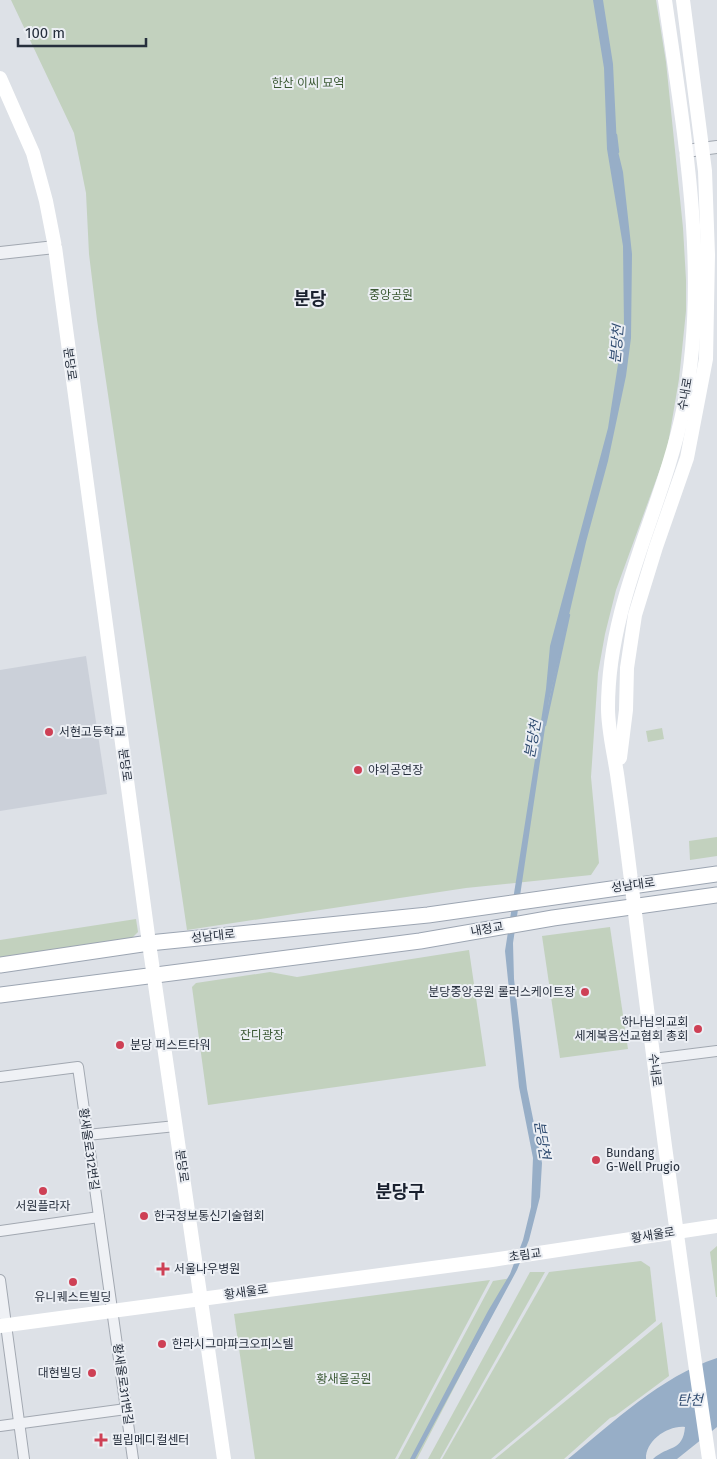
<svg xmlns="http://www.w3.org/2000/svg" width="717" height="1459" font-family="'Fira Sans','Noto Sans KR',sans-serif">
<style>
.built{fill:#cbd0d9}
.green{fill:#c2d1be}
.water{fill:#97aec7}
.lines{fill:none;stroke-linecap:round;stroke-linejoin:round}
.stream{stroke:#97aec7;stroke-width:2.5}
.minor-casing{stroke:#a2a8b1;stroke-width:12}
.tertiary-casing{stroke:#a2a8b1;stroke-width:14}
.primary-casing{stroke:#9ca5b2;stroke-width:17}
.minor{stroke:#eff1f5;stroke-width:10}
.tertiary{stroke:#eff1f5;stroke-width:12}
.secondary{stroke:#fff;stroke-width:14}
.primary{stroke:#fff;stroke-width:15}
.poi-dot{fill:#ce4055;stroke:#eceff4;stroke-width:2}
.labels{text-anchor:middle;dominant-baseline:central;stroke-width:4;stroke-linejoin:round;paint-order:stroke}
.park-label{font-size:12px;fill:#3b5934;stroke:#eceff4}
.street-label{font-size:12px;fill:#262f3d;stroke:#eceff4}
.poi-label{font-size:12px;fill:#262f3d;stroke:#eceff4;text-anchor:start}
.water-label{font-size:14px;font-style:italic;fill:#314d71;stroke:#eceff4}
.district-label{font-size:18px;font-weight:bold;fill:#19202e;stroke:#eceff4}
</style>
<rect width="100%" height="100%" fill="#dde1e7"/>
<polygon class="built" points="86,656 107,794 0,811 0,670"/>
<g class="green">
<polygon points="11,0 656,0 666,62 683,228 686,280 686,311 679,379 667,450 616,590 605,634 598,673 591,777 599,863 591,875 466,888 187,930 97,320 89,254 86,193 74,133"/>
<polygon points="662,728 664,739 648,742 646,731"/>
<polygon points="717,837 717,856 690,860 689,841"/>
<polygon points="136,919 138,932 129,941 0,961 0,940"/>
<polygon points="610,927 628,1049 560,1058 542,936"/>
<polygon points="469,950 486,1066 208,1105 192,987 196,983 270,972 297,977"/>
<polygon points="717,1246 717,1297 716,1297 710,1252"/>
<polygon points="641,1261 650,1267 656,1321 491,1459 442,1459 549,1272"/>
<polygon points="530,1272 545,1272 440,1459 428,1459"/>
<polygon points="511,1278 417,1459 398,1459 493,1281"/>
<polygon points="490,1280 395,1459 255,1459 234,1314"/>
<polygon points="662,1322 669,1376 615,1416 610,1418 564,1459 495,1459"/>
</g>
<g class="water">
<polygon points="593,0 603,0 613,64 617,147 623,172 632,254 631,338 626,376 608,461 586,542 549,701 513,943 514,979 527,1089 542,1163 540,1197 529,1240 517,1270 415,1459 410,1459 488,1311 510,1274 523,1240 531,1207 533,1158 519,1087 505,951 546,689 550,646 608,428 624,326 623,246 607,149 604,68"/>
<path d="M717,1358v69l-40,32h-24c15,-14 30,-7 32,-32 -17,-2 -40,14 -39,32h-78c46,-37 92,-82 149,-101z"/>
</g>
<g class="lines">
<g class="stream">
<polyline points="616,135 618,152"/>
<polyline points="545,725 569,615"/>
</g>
<g class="minor-casing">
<g id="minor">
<polyline points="653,1059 717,1051"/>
<polyline points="0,1077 78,1067 133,1459"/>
<polyline points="87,1135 176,1126"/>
<polyline points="0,1231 99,1217"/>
<polyline points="0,1280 24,1459"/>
<polyline points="0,1426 126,1409"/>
</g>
</g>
<g class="tertiary-casing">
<g id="tertiary">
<polyline points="686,151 717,147"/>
<polyline points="0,253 55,247"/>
</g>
</g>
<g class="primary-casing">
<g id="primary">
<polyline points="0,965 149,943 428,915 717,874"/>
<polyline points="0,995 420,941 553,918 717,895"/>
</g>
</g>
<use href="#minor" class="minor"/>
<use href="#tertiary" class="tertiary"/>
<g class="secondary">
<path d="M665,0c19,133 45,273 19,406 -21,104 -76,194 -76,302 0,24 7,49 10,73 7,49 13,99 19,148 22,177 46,354 72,530"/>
<polyline points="0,78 33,153 46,201 55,247 149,943 224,1459"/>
<polyline points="620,758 626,710 627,668 635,615 656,547 687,458 706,359 708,255 705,171 683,0"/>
<polyline points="0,1326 492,1260 717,1226"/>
</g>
<use href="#primary" class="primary"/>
</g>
<g class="poi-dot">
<circle cx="49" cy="732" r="5"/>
<circle cx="358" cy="770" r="5"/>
<circle cx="585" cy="992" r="5"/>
<circle cx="698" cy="1029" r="5"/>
<circle cx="120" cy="1045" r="5"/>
<circle cx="596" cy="1160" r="5"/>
<circle cx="43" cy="1191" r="5"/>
<circle cx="144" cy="1216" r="5"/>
<path d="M160.5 1261.5h5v5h5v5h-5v5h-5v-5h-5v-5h5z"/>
<circle cx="73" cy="1282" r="5"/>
<circle cx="162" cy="1344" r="5"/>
<circle cx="92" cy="1373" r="5"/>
<path d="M98.5 1432.5h5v5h5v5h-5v5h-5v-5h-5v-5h5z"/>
</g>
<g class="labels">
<g class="park-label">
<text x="308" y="83">한산 이씨 묘역</text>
<text x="391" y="295">중앙공원</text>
<text x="262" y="1035">잔디광장</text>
<text x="344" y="1379">황새울공원</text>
</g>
<g class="street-label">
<text transform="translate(70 364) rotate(82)">분당로</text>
<text transform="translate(685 394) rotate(-80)">수내로</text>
<text transform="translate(125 765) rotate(82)">분당로</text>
<text transform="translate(633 885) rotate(-8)">성남대로</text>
<text transform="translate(487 929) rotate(-10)">내정교</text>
<text transform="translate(213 936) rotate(-6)">성남대로</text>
<text transform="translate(655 1070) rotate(83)">수내로</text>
<text transform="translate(89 1149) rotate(82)">황새울로312번길</text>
<text transform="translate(182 1166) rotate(82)">분당로</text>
<text transform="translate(653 1235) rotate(-9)">황새울로</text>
<text transform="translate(525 1255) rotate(-8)">초림교</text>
<text transform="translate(246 1292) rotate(-8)">황새울로</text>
<text transform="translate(123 1384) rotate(82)">황새울로311번길</text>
</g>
<g class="poi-label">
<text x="59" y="732">서현고등학교</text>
<text x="368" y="770">야외공연장</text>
<text x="575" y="992" text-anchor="end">분당중앙공원 롤러스케이트장</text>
<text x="688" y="1022" text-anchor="end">하나님의교회<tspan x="688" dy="14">세계복음선교협회 총회</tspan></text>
<text x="130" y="1045">분당 퍼스트타워</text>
<text x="606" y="1153">Bundang<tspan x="606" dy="14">G-Well Prugio</tspan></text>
<text x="43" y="1206" text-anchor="middle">서원플라자</text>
<text x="154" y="1216">한국정보통신기술협회</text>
<text x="174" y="1269">서울나우병원</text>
<text x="73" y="1297" text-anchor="middle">유니퀘스트빌딩</text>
<text x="172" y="1344">한라시그마파크오피스텔</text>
<text x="82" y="1373" text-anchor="end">대현빌딩</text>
<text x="112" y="1440">필립메디컬센터</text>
</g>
<g class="water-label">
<text transform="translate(617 344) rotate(-85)">분당천</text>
<text transform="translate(533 739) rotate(-80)">분당천</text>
<text transform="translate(542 1140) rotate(81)">분당천</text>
<text x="690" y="1400">탄천</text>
</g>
<g class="district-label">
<text x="310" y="299">분당</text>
<text x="400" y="1192">분당구</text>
</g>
</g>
<path d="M18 38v8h128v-8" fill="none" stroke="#262f3d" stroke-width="2.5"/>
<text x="25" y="38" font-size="15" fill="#262f3d" stroke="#eceff4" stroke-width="4" paint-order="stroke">100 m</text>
</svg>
